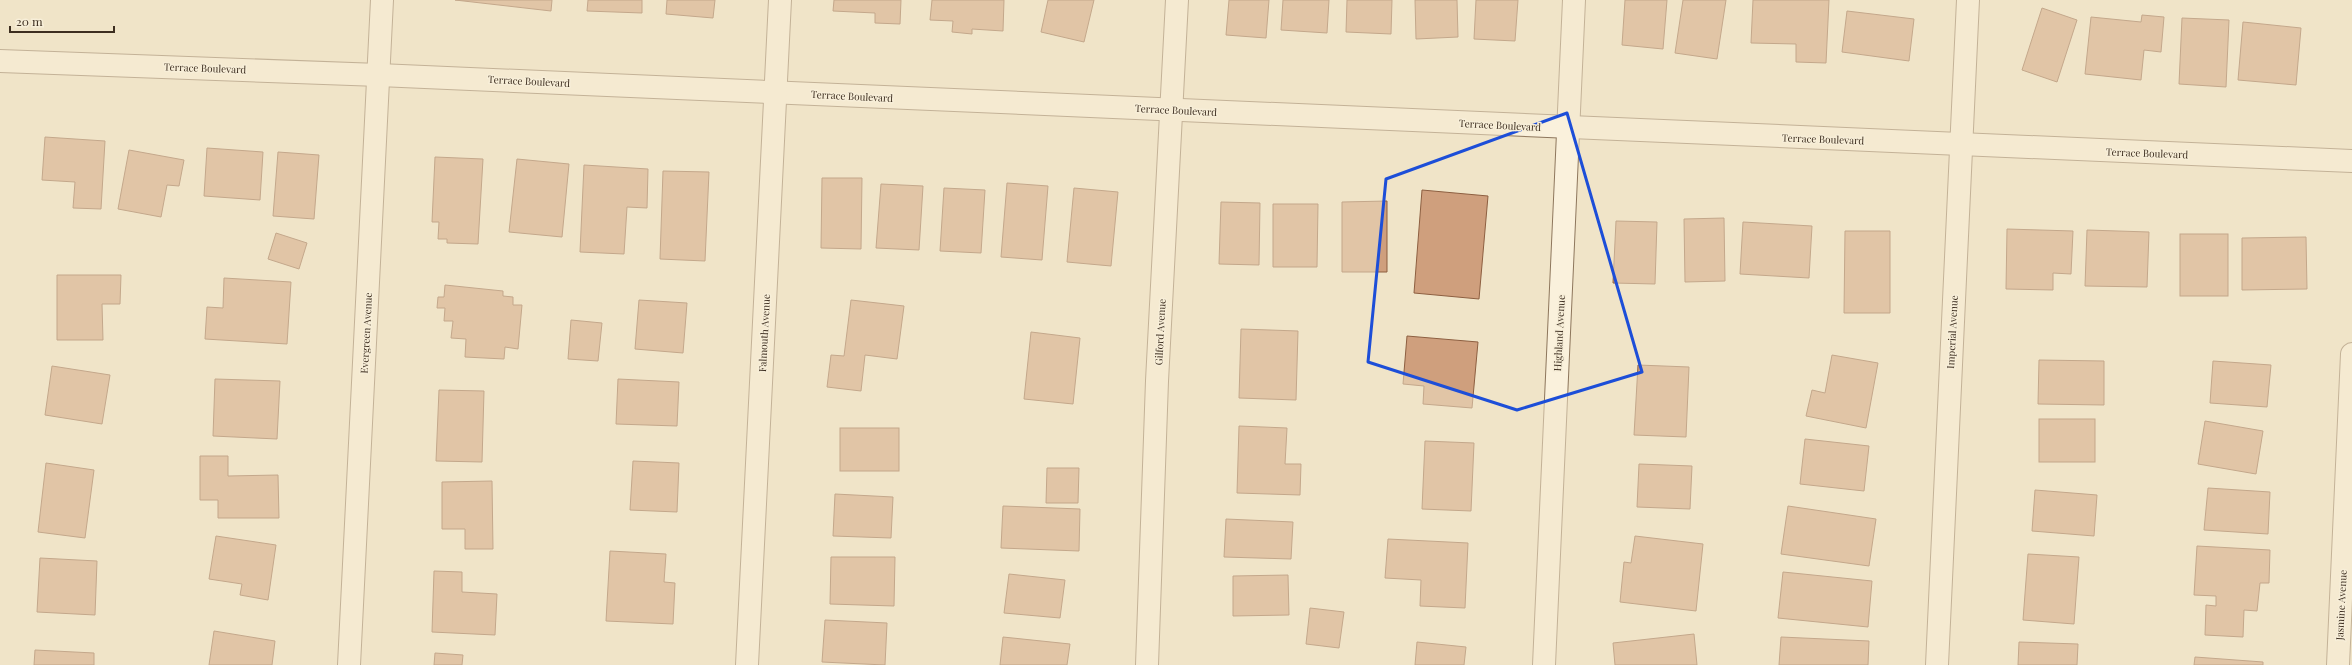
<svg xmlns="http://www.w3.org/2000/svg" width="2352" height="665" font-family="'Playfair Display',serif">
<style>
.building{fill:#cf9f7d;stroke:#8d5f41}
.lines{fill:none;stroke-linecap:round;stroke-linejoin:round}
.minor-casing{stroke:#8d765c;stroke-width:24}
.minor{stroke:#faf1dc;stroke-width:22}
.marked{fill:none;stroke:#1d4ed8;stroke-width:3;stroke-linejoin:round}
.labels{text-anchor:middle;dominant-baseline:central;stroke-width:3;stroke-linejoin:round;paint-order:stroke}
.street-label{font-size:10px;fill:#3d2e20;stroke:#f7eed8}
</style>
<rect width="100%" height="100%" fill="#f0e4c8"/>
<g class="building">
<polygon points="455,0 552,0 551,11"/>
<polygon points="588,0 642,0 642,13 587,11"/>
<polygon points="667,0 715,0 713,18 666,14"/>
<polygon points="834,0 901,0 900,24 875,23 875,13 833,11"/>
<polygon points="932,0 1004,0 1003,31 972,29 972,34 952,32 953,21 930,20"/>
<polygon points="1048,0 1094,0 1084,42 1041,32"/>
<polygon points="1229,0 1269,0 1266,38 1226,35"/>
<polygon points="1283,0 1329,0 1327,33 1281,30"/>
<polygon points="1347,0 1392,0 1391,34 1346,32"/>
<polygon points="1415,0 1457,0 1458,37 1416,39"/>
<polygon points="1476,0 1518,0 1515,41 1474,39"/>
<polygon points="1625,0 1667,0 1663,49 1622,45"/>
<polygon points="1683,0 1726,0 1717,59 1675,53"/>
<polygon points="1753,0 1829,0 1826,63 1796,62 1796,44 1751,43"/>
<polygon points="2042,8 2077,20 2057,82 2022,70"/>
<polygon points="1847,11 1914,19 1909,61 1842,52"/>
<polygon points="2142,15 2164,17 2161,52 2144,50 2141,80 2085,74 2091,17 2141,22"/>
<polygon points="2182,18 2229,20 2226,87 2179,84"/>
<polygon points="2243,22 2301,28 2296,85 2238,80"/>
<polygon points="45,137 105,141 101,209 73,208 75,182 42,180"/>
<polygon points="207,148 263,152 260,200 204,196"/>
<polygon points="129,150 184,160 179,186 167,185 161,217 118,209"/>
<polygon points="278,152 319,155 314,219 273,216"/>
<polygon points="435,157 483,159 478,244 447,243 447,239 438,239 439,222 432,222"/>
<polygon points="517,159 569,164 562,237 509,232"/>
<polygon points="584,165 648,169 647,208 627,207 624,254 580,252"/>
<polygon points="663,171 709,172 705,261 660,259"/>
<polygon points="822,178 862,178 861,249 821,248"/>
<polygon points="1007,183 1048,186 1042,260 1001,257"/>
<polygon points="881,184 923,186 919,250 876,248"/>
<polygon points="944,188 985,190 981,253 940,251"/>
<polygon points="1074,188 1118,192 1111,266 1067,262"/>
<polygon points="1422,190 1488,196 1479,299 1414,293"/>
<polygon points="1387,201 1387,272 1342,272 1342,202"/>
<polygon points="1221,202 1260,203 1259,265 1219,264"/>
<polygon points="1273,204 1318,204 1317,267 1273,267"/>
<polygon points="1724,218 1725,281 1685,282 1684,219"/>
<polygon points="1616,221 1657,222 1655,284 1613,283"/>
<polygon points="1743,222 1812,226 1809,278 1740,274"/>
<polygon points="2007,229 2073,231 2071,274 2053,273 2053,290 2006,289"/>
<polygon points="2087,230 2149,232 2147,287 2085,286"/>
<polygon points="1845,231 1890,231 1890,313 1844,313"/>
<polygon points="276,233 307,243 299,269 268,259"/>
<rect x="2180" y="234" width="48" height="62"/>
<polygon points="2306,237 2307,289 2242,290 2242,238"/>
<polygon points="57,275 121,275 120,304 102,304 103,340 57,340"/>
<polygon points="224,278 291,282 287,344 205,339 207,307 223,308"/>
<polygon points="445,285 503,291 503,296 513,297 513,305 522,305 518,349 505,347 504,359 465,357 466,339 451,338 453,321 444,321 445,308 437,308 438,297 444,297"/>
<polygon points="639,300 687,303 683,353 635,349"/>
<polygon points="851,300 904,306 897,359 865,355 861,391 827,387 831,355 844,356"/>
<polygon points="571,320 602,323 598,361 568,359"/>
<polygon points="1241,329 1298,331 1296,400 1239,398"/>
<polygon points="1031,332 1080,338 1073,404 1024,399"/>
<polygon points="1407,336 1478,342 1472,408 1423,404 1424,386 1403,384"/>
<polygon points="1832,355 1878,363 1866,428 1806,416 1812,390 1825,393"/>
<polygon points="2039,360 2104,361 2104,405 2038,404"/>
<polygon points="2213,361 2271,365 2267,407 2210,403"/>
<polygon points="1638,365 1689,367 1686,437 1634,435"/>
<polygon points="52,366 110,375 102,424 45,415"/>
<polygon points="215,379 280,381 277,439 213,436"/>
<polygon points="618,379 679,382 677,426 616,424"/>
<polygon points="439,390 484,391 482,462 436,461"/>
<rect x="2039" y="419" width="56" height="43"/>
<polygon points="2205,421 2263,431 2256,474 2198,464"/>
<polygon points="1239,426 1287,428 1285,464 1301,464 1300,495 1237,493"/>
<rect x="840" y="428" width="59" height="43"/>
<polygon points="1805,439 1869,446 1864,491 1800,484"/>
<polygon points="1425,441 1474,443 1471,511 1422,509"/>
<polygon points="200,456 228,456 228,476 278,475 279,518 218,518 218,500 200,500"/>
<polygon points="633,461 679,463 677,512 630,510"/>
<polygon points="46,463 94,470 85,538 38,532"/>
<polygon points="1639,464 1692,466 1690,509 1637,507"/>
<polygon points="1047,468 1079,468 1078,503 1046,503"/>
<polygon points="492,481 493,549 465,549 465,529 442,529 442,482"/>
<polygon points="2208,488 2270,492 2268,534 2204,530"/>
<polygon points="2035,490 2097,495 2094,536 2032,531"/>
<polygon points="835,494 893,497 891,538 833,536"/>
<polygon points="1003,506 1080,509 1079,551 1001,548"/>
<polygon points="1788,506 1876,519 1869,566 1781,554"/>
<polygon points="1226,519 1293,522 1291,559 1224,557"/>
<polygon points="216,536 276,545 268,600 240,595 242,584 209,579"/>
<polygon points="1635,536 1703,544 1696,611 1620,602 1624,562 1631,563"/>
<polygon points="1388,539 1468,543 1465,608 1420,606 1421,580 1385,578"/>
<polygon points="2197,546 2270,550 2269,583 2260,583 2257,611 2244,610 2243,637 2205,635 2206,605 2216,606 2216,596 2194,595"/>
<polygon points="610,551 666,554 664,582 675,583 673,624 606,621"/>
<polygon points="2028,554 2079,557 2074,624 2023,620"/>
<polygon points="831,557 895,557 894,606 830,604"/>
<polygon points="40,558 97,561 95,615 37,612"/>
<polygon points="434,571 462,572 462,592 497,594 495,635 432,632"/>
<polygon points="1783,572 1872,581 1868,627 1778,618"/>
<polygon points="1009,574 1065,580 1060,618 1004,613"/>
<polygon points="1288,575 1289,615 1233,616 1233,576"/>
<polygon points="1310,608 1344,612 1339,648 1306,644"/>
<polygon points="825,620 887,623 885,665 822,662"/>
<polygon points="214,631 275,641 272,665 209,665"/>
<polygon points="1694,634 1697,665 1615,665 1613,643"/>
<polygon points="1003,637 1070,644 1067,665 1000,665"/>
<polygon points="1781,637 1869,641 1868,665 1779,665"/>
<polygon points="1417,642 1466,647 1464,665 1415,665"/>
<polygon points="2019,642 2078,644 2077,665 2018,665"/>
<polygon points="35,650 94,653 94,665 34,665"/>
<polygon points="435,653 463,655 462,665 434,665"/>
<polygon points="2195,657 2263,662 2263,665 2194,665"/>
</g>
<g class="lines">
<g class="minor-casing">
<g id="minor">
<polyline points="0,61 379,75 2352,161"/>
<polyline points="349,665 382,0"/>
<polyline points="747,665 780,0"/>
<polyline points="1147,665 1157,381 1177,0"/>
<polyline points="1544,665 1574,0"/>
<polyline points="1937,665 1968,0"/>
<polyline points="2338,665 2352,354"/>
</g>
</g>
<use href="#minor" class="minor"/>
</g>
<path d="M0 0H2352V665H0ZM1567,113l75,259 -125,38 -149,-48 18,-183z" fill="#f0e4c8" fill-opacity=".55" fill-rule="evenodd"/>
<path class="marked" d="M1567,113l75,259 -125,38 -149,-48 18,-183z"/>
<g class="labels">
<g class="street-label">
<text transform="translate(205 68) rotate(2)">Terrace Boulevard</text>
<text transform="translate(529 81) rotate(3)">Terrace Boulevard</text>
<text transform="translate(852 96) rotate(3)">Terrace Boulevard</text>
<text transform="translate(1176 110) rotate(3)">Terrace Boulevard</text>
<text transform="translate(1500 125) rotate(3)">Terrace Boulevard</text>
<text transform="translate(1823 139) rotate(2)">Terrace Boulevard</text>
<text transform="translate(2147 153) rotate(2)">Terrace Boulevard</text>
<text transform="translate(1160 332) rotate(-87)">Gilford Avenue</text>
<text transform="translate(1952 332) rotate(-87)">Imperial Avenue</text>
<text transform="translate(366 333) rotate(-87)">Evergreen Avenue</text>
<text transform="translate(764 333) rotate(-87)">Falmouth Avenue</text>
<text transform="translate(1559 333) rotate(-87)">Highland Avenue</text>
<text transform="translate(2341 605) rotate(-87)">Jasmine Avenue</text>
</g>
</g>
<path d="M10 26v6h104v-6" fill="none" stroke="#3d2e20" stroke-width="2"/>
<text x="16" y="26" font-size="12" fill="#3d2e20" stroke="#f7eed8" stroke-width="3" paint-order="stroke">20 m</text>
</svg>
